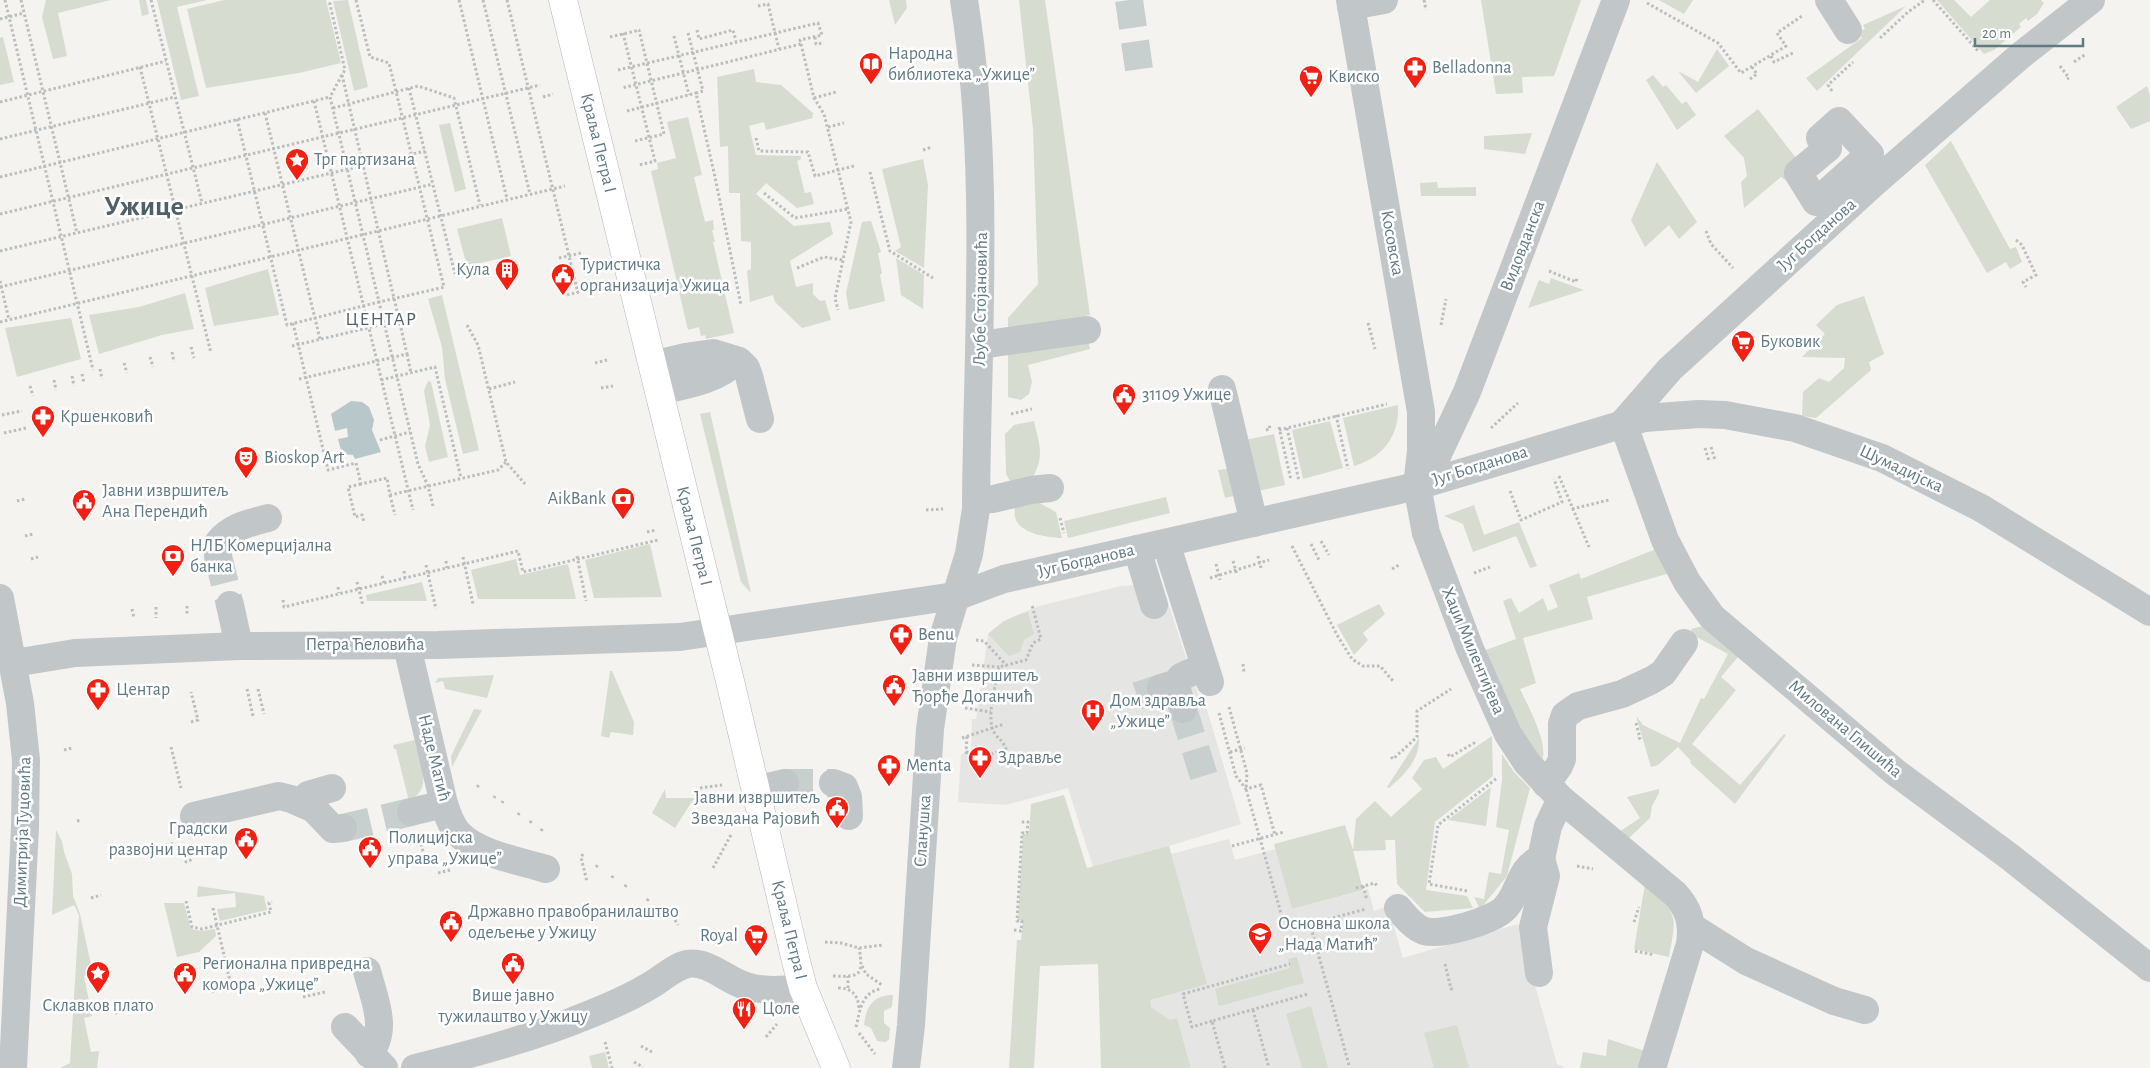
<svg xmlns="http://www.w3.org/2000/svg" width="2150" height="1068" font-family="'Alegreya Sans',sans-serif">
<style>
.built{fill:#e5e5e3}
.green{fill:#d6dcd0}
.water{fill:#b8c8ca}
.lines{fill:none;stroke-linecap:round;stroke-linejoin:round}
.minor-tunnel{stroke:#c8cfcf;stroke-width:28;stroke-dasharray:28 14;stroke-linecap:butt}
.major-casing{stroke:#b1b8ba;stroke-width:29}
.path{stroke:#babebf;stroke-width:3;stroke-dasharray:2.5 2.5;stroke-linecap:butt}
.minor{stroke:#c1c6c8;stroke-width:28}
.major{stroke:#fff;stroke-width:28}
.labels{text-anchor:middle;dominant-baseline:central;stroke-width:5;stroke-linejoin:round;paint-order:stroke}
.poi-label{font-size:18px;fill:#607a83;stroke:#fff;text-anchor:start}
.street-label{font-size:18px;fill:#607a83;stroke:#fff}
.neighbourhood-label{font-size:19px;letter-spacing:1px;fill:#4f6168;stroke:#fff}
.town-label{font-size:28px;font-weight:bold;fill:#4f6168;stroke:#fff}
</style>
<rect width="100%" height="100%" fill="#f4f3ef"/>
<polygon class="built" points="1162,584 1201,703 1205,703 1241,824 1169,846 1171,854 1229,839 1235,860 1276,849 1292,909 1368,889 1374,911 1388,906 1403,958 1518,924 1557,1064 1566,1068 1191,1068 1177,1018 1170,1020 1151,1007 1093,867 1068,788 1006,805 958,802 961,754 971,754 972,719 976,719 979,701 988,634 1003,621 1039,606 1121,586"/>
<g class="green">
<polygon points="46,0 111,0 58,13 67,56 53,59 42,17"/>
<polygon points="139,0 146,0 149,14 142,16"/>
<polygon points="157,0 207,0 177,7 199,96 181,100"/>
<polygon points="224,0 326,0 341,63 299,73 206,88 187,9"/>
<polygon points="348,0 368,87 354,91 333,1"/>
<polygon points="889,0 906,0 907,8 895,25"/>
<polygon points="1019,0 1045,0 1090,315 1085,316 1086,321 1008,327 1008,318 1038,284 1033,129"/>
<polygon points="1481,0 1581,0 1554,76 1522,77 1523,93 1496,94"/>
<polygon points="1659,0 1693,0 1684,14"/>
<polygon points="1937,0 1954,0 1971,17 1990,0 2041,0 2044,3 2037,14 2028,21 2026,18 2019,24 2021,27 1994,50 1984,54"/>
<polygon points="1906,6 1817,91 1806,78 1862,38 1858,32 1865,29 1863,25"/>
<polygon points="3,37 14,82 0,85 0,38"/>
<polygon points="1717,49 1729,66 1696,93 1678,71 1698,82"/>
<polygon points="754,69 756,82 781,85 814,114 812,115 813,118 766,130 764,122 749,126 756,155 801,156 801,159 797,161 805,193 811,192 814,204 797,208 766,183 756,194 794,226 830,222 833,234 790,261 796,287 813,283 813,294 820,301 825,300 831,320 802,328 775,302 773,295 750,302 747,271 751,269 751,242 741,241 740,193 729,193 728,146 720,147 717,77"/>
<polygon points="1653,75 1663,87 1666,85 1682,104 1686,101 1696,115 1677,130 1646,80"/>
<polygon points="2147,86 2150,96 2150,121 2131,129 2116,107"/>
<polygon points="1758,109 1803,167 1785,180 1781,177 1744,208 1741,182 1747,176 1744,158 1724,136"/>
<polygon points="688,117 702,175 694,177 705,222 713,220 714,230 712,230 715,242 713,242 734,333 706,339 705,335 701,336 699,327 688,330 651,171 658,169 657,163 676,158 667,122"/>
<polygon points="450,123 466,189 455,192 439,125"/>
<polygon points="1532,133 1525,154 1484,149 1484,136"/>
<polygon points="1951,141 2010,249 2016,247 2022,262 2010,269 2006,262 1987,273 1925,165"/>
<polygon points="923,159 928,185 924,268 895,251 901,247 882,169"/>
<polygon points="1657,162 1697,222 1679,239 1669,225 1645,247 1631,220"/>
<polygon points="1437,182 1438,188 1476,187 1476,196 1421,196 1420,183"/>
<polygon points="502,218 511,256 467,266 457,229"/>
<polygon points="871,221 881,252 878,253 882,273 880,275 885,301 849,310 846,293 862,222"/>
<polygon points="896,258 924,275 923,309 901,295"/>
<polygon points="268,269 279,315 214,326 205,288"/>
<polygon points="1551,278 1584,290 1528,308 1539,280 1549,284"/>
<polygon points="185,293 194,329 162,335 99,354 89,315 139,307"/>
<polygon points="442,295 479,450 463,454 445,379 442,347 428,299"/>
<polygon points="1864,296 1884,354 1869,362 1871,370 1816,418 1802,416 1803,392 1819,378 1829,382 1844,368 1845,358 1802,357 1825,334 1816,325 1837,305"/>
<polygon points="71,318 81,359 17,377 5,328"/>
<polygon points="1088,340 1090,349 1028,365 1032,382 1029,394 1021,400 1008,397 1008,353"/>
<polygon points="428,381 431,382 448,457 429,462 425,446 430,425 424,391"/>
<path d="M1398,405c2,31 -16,53 -44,61l-11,-48z"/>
<polygon points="710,412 751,593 741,582 700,414"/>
<path d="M1034,421c5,23 11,34 -1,56l-23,4 -4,-7 -1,-40 9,-9z"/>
<polygon points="1330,421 1343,468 1303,479 1292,430"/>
<polygon points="1274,434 1285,485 1258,491 1245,440"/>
<polygon points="1227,469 1238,495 1225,498 1218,470"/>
<polygon points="1166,497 1170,513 1068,538 1064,521"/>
<path d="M1036,501l20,11 6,26c-17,-1 -52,-5 -47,-30z"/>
<polygon points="1474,505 1484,535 1519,522 1537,566 1530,568 1516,536 1473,552 1463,524 1444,516"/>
<polygon points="650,544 662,597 594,598 585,560"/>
<path d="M1656,549l14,24 -83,24 6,22 -70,19 13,45 -16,6c7,15 31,58 21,73l-16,-23 -42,-88 33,-12 -13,-38 8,-3 8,15 24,-15 5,13 10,-4 -9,-22 30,-12 2,6z"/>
<polygon points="516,559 520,575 568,564 576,599 478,599 471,570"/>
<polygon points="422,582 427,601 367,601 366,595"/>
<polygon points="1379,604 1385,614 1363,633 1368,640 1354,655 1337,625"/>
<path d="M1028,612l6,22 -10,6 -4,12 -11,4 -21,-22c13,-11 24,-18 40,-22z"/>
<polygon points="1707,625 1738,657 1721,677 1736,690 1692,744 1740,785 1784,734 1786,735 1735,804 1690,763 1691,761 1678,747 1658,765 1651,767 1636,716 1643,725 1680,743 1701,698 1704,699 1728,654 1693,635 1691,629"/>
<polygon points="610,671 612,671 634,722 633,735 611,732 609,738 601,736"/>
<polygon points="494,675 487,698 445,689 443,681 435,683 438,678"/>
<polygon points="474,709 482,710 452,767 451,756"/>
<polygon points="1492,736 1493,776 1435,822 1426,890 1467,896 1473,908 1425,912 1397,884 1395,840 1385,840 1386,850 1353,851 1363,890 1292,909 1274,844 1345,825 1353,850 1356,819 1375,801 1391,817 1422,789 1412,778 1424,760 1436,757 1443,769"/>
<path d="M1419,738c1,22 -15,37 -30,50l-2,-1z"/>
<path d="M415,740c5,22 19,48 -6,61l-13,-52h-2l-1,-4z"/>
<polygon points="1502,754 1514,772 1530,788 1507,876 1482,907 1479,907 1474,897 1484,899 1489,872 1501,874 1509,830 1496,827 1502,780"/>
<polygon points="1491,787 1486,826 1448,820"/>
<polygon points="665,789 666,798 701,798 693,800 675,828 652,813"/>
<polygon points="1659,789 1659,793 1652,806 1650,818 1629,838 1619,832 1640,818 1627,797"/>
<polygon points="1064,795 1087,868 1169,846 1207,984 1150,1000 1151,1007 1170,1020 1177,1018 1191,1068 1101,1068 1098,964 1040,966 1034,1068 1009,1068 1017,940 1021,940 1023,921 1018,920 1023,834 1029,834 1031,804"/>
<polygon points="56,830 62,841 64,852 72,874 73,896 80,914 93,974 84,976 92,1016 84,1018 91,1052 99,1051 97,1068 60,1068 70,1063 79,915 74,905 52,915"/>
<path d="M1645,884c32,31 33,28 24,73l-35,-8z"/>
<polygon points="198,886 264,896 267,910 220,921 217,909 236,907 235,893 197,897"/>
<polygon points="164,903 184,903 191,929 202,931 215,929 216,936 199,952 177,957"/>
<polygon points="1297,957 1304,983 1219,1006 1215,989 1290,968 1288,959"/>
<path d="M893,995l-1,12 -8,4v12l6,5 -1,11 -3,3 -9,-1 -6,-13 -7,-3c2,-18 9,-30 29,-30z"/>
<polygon points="1311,1006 1328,1068 1302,1068 1286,1014"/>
<polygon points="1457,1025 1469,1068 1434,1068 1424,1033"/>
<polygon points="1608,1039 1645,1051 1640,1068 1580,1068 1583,1052 1606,1056"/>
<polygon points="605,1052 609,1068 592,1068 589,1056"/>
</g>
<polygon class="water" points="351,401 362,402 369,407 374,420 372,430 381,452 355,459 353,455 342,454 338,439 348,437 347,428 335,431 331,414"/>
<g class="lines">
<g class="minor-tunnel">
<polyline points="1129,0 1140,76"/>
<polyline points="218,556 230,605"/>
<polyline points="1137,696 1161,688"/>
<polyline points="1183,709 1206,783"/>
<polyline points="785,783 833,783"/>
<polyline points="343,828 411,812"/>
</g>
<g class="major-casing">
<polyline id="major" points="563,0 730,681 796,961 803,988 836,1068"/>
</g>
<g class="path">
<polyline points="5,0 93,370"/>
<polyline points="21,0 77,233"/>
<polyline points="151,0 202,203"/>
<polyline points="356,0 370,57 389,63 444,287"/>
<polyline points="459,0 507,199"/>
<polyline points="483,0 530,194"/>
<polyline points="507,0 578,293"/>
<polyline points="1424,0 1426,10"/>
<polyline points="1933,0 1978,51"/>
<polyline points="1647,3 1718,43 1741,73 1786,46 1777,33 1802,16"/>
<polyline points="758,6 768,4 779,49"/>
<polyline points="0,19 24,13"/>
<polyline points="697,30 699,39 733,30 736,41"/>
<polyline points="623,33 655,161 639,165"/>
<polyline points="688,33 703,91 696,93 715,177 741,305"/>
<polyline points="674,36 689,95"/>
<polyline points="610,37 640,30"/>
<polyline points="815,37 816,44 824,43"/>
<polyline points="1880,38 1908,12 1925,0"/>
<polyline points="801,44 814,98 824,114 851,222 835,298 838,310"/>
<polyline points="1771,56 1774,62 1795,52"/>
<polyline points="2074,62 2086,54"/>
<polyline points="2060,66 2069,78 2067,79"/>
<polyline points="140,67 211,353"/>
<polyline points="618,70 818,23 822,35 800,40 801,44 622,88"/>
<polyline points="1750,79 1757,74 1752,67"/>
<polyline points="409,88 455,274"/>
<polyline points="1832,91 1828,85 1853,62"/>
<polyline points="543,97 553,94"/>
<polyline points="814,98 836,92"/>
<polyline points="314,101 413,510"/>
<polyline points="0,102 166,61"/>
<polyline points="333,108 418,86 454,98 480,205"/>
<polyline points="627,111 696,93"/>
<polyline points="265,113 320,339"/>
<polyline points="237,119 287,325 379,302 330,97 342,75"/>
<polyline points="828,127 844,123"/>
<polyline points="756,138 759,151 808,152 815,176 854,166"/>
<polyline points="0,139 175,97"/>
<polyline points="635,141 664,134 639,30"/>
<polyline points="923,150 932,147"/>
<polyline points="870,172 890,251 933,278"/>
<polyline points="0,177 330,97"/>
<polyline points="764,193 795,218 848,209"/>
<polyline points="0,214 540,85"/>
<polyline points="1706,231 1711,244 1733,268"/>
<polyline points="2016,240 2022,245 2036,275 2023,282 2026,287"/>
<polyline points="0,251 425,151"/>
<polyline points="559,258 581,253"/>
<polyline points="797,268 824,257 843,260"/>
<polyline points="1549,271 1576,282 1577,277"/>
<polyline points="0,281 9,320"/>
<polyline points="0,287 433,184"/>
<polyline points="567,295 590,289"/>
<polyline points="0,322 565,186"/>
<polyline points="293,323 328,470 356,463 361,484 387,478 390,495 498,470 506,462"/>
<polyline points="1368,323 1375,349"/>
<polyline points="467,325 478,345 506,462 525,484"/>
<polyline points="1441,325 1446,299"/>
<polyline points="292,346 384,324"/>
<polyline points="191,347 194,358"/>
<polyline points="172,352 174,362"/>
<polyline points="407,354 411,373"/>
<polyline points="150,357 153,367"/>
<polyline points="124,363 127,373"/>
<polyline points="595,363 607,360"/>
<polyline points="100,369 102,379"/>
<polyline points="82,374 84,383"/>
<polyline points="72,376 74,386"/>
<polyline points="299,379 407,354 342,75 345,70 329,0"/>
<polyline points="54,380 56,390"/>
<polyline points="381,380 435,367 461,478"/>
<polyline points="30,386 33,396"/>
<polyline points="601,388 613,386"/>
<polyline points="489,389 515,382"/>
<polyline points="1011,414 1032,409"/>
<polyline points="2,415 22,411"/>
<polyline points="1336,415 1348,469"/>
<polyline points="1279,427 1291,480"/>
<polyline points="1287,428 1299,481"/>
<polyline points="1491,428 1518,403"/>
<polyline points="1266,430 1270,429 1269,424"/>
<polyline points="1279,430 1387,404"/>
<polyline points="4,433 26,428"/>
<polyline points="380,440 410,432"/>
<polyline points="1711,447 1715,460"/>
<polyline points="1705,448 1709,461"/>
<polyline points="1559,476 1589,547"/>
<polyline points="361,484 348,487 355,517 362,515 364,522"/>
<polyline points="1510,491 1521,520 1562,502 1554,479"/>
<polyline points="390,495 395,515"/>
<polyline points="17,501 25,499"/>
<polyline points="433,506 428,486 418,464 379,302 445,287"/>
<polyline points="1572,509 1609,500"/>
<polyline points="926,510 943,509"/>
<polyline points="1060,518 1064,533"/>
<polyline points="647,532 656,530"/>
<polyline points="25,536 33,534"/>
<polyline points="1321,541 1329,555"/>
<polyline points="1311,544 1319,560"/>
<polyline points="1292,546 1337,635 1352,659 1363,666 1380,666 1393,681"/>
<polyline points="577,556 586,601"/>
<polyline points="1258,556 1261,568"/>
<polyline points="463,557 473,604"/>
<polyline points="31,559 38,557"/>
<polyline points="446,561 447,568"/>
<polyline points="1233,561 1237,575"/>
<polyline points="1216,564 1220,580"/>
<polyline points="426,565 436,609"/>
<polyline points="1392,569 1399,565"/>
<polyline points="404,571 405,578"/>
<polyline points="1474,573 1490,567"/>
<polyline points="382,576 384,583"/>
<polyline points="1210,578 1269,560"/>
<polyline points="357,582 363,606"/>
<polyline points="338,587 339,593"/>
<polyline points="283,600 284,607 518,551 523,572 658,540"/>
<polyline points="187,606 187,616"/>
<polyline points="156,607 156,618"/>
<polyline points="132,609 134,618"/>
<polyline points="976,640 984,641 1007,666"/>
<polyline points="1243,664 1244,672"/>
<polyline points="972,665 999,667"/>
<polyline points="247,689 253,716"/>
<polyline points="258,689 264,714"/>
<polyline points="118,693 117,690 121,689 120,683"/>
<polyline points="1229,707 1247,773 1246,789 1284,924"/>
<polyline points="965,708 991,712"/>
<polyline points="1219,713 1236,776 1246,789 1261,785 1275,835"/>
<polyline points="191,722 198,720 191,692"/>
<polyline points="1636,723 1640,738 1638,739"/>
<polyline points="962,738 1004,724"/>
<polyline points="171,747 181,788"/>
<polyline points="64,750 72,748"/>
<path d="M966,752l26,2 14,-5c-4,-10 -6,-8 -11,-15 -10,-15 1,-49 4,-67l27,-7 7,-17 8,-4 -9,-34"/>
<polyline points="1230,752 1245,748"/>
<polyline points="966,754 967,736"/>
<polyline points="1448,754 1450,757 1476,742"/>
<polyline points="1391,757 1393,759 1417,737 1417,711 1451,689"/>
<polyline points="477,787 479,785"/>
<polyline points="700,788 722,785"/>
<polyline points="494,798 495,796"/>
<polyline points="502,803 503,801"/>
<polyline points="518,815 520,812"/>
<polyline points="77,821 82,820"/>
<polyline points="530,823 532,820"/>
<polyline points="541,831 543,828"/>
<polyline points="421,844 426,863"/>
<polyline points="161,846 175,843"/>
<polyline points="182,846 186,862 193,859"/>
<polyline points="1232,846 1284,832"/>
<polyline points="583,854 581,857 587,882"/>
<polyline points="1577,866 1593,869"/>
<polyline points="596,867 598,865"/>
<polyline points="713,868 732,833"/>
<polyline points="438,873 450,870"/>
<polyline points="612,878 613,875"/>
<polyline points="1363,886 1367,900"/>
<polyline points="625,887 627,883"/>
<polyline points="1356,888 1375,883 1377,886"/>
<polyline points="1467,891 1429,884 1438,825 1497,778"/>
<polyline points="91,898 101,895"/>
<polyline points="186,901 192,927 202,929 271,912 269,903 272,902"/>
<polyline points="647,901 649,898"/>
<polyline points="213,908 230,981"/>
<polyline points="662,911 664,909"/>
<polyline points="675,920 678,925"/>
<polyline points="1634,922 1639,907"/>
<polyline points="1014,930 1021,931 1022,921 1017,921 1022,833 1027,833 1028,822 1021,822"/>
<polyline points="825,942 841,943 859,948 883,945"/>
<polyline points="1635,951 1654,955"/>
<polyline points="1445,964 1451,989 1455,988"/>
<polyline points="862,966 866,974 882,985"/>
<path d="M833,976c27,1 31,0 26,-28"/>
<path d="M838,988c14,0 20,7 21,20"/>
<polyline points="848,988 848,976"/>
<polyline points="212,992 235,980"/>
<polyline points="303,997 325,992"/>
<polyline points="1253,1010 1269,1068"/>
<polyline points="115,1013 125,1011"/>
<polyline points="1212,1021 1192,1027 1183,994 1290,964"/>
<path d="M856,1027c4,-16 5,-34 24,-38"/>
<polyline points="859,1033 875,1054"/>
<polyline points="766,1037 777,1024"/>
<polyline points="605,1042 612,1068"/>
<polyline points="641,1046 652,1052"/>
<polyline points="634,1062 643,1067"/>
<polyline points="1349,1065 1310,924 1366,909"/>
<polyline points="1225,1068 1212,1021 1308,994"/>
</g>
<g class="minor">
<path d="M1350,0l71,412v39l-4,35 9,47 44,116 38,85 19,29 34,36 114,95c14,15 18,29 15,50l-38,124"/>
<polyline points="1829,0 1848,30"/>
<polyline points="1351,6 1384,0"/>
<polygon points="1839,121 1870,154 1816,202 1798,173 1828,148 1820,138"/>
<polyline points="980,345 1087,330"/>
<polyline points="652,365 685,357 713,353 739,361 746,368 749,376 760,419"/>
<polyline points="1222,389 1254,523"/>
<path d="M659,391c26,-6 57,-10 77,-30"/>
<polyline points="1623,423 1665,540 1687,582 1712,617 1895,772 2010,857 2150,968"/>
<polyline points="1623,423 1670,369 1874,183 2020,56 2091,0"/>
<polyline points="1420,481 1436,458 1467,392 1616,0"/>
<polyline points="976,500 993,499 1031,490 1050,488"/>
<polyline points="1166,543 1210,682"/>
<polyline points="1137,549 1154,605"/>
<path d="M218,556v-13c12,-16 31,-20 50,-25"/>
<polyline points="0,598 20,703 26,760 25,827 13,1068"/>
<polyline points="230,605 239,646"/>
<path d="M407,646l37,158c4,11 7,23 16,31 19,19 60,26 86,34"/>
<polyline points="14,663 75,653 239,646 438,645 680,637 961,595 1004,579 1417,486 1644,418 1699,414 1725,415 1795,428 1882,458 1981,508 2150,612"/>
<polyline points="1175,684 1183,709"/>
<polyline points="1161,688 1175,684 1181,677 1187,674 1205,667"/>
<polyline points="833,783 844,787 848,797 849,816"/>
<polyline points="1546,784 1559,766 1562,759 1562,724 1565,715 1578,706 1622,694 1652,680 1663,673 1684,643"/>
<polyline points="755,790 785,783"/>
<polyline points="301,803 308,795 332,788"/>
<polyline points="411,812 444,804"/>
<polyline points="194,816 279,796 291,799 314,809 333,829 343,828"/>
<polyline points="1541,859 1548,826 1561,799"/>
<path d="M1398,908c7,8 15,19 26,23 17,5 69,-10 81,-23 15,-15 14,-41 36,-49"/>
<polyline points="1692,927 1746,961 1834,1001 1865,1010"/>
<path d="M367,971c7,28 22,58 2,83"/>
<polyline points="1539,973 1533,927 1546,876 1541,859"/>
<polyline points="345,1027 384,1068"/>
<path d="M415,1068c61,-15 121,-31 178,-55 20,-8 40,-17 58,-28 12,-7 23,-18 36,-21 21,-4 40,17 59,22 19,6 38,4 57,2"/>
<path d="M906,1068l5,-43 19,-296 13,-91 26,-84 7,-45c1,-170 15,-340 -12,-509"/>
</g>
<use href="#major" class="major"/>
</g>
<defs>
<g id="library-pin" transform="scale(1.25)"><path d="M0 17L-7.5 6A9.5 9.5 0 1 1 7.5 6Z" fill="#f12012" stroke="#fff"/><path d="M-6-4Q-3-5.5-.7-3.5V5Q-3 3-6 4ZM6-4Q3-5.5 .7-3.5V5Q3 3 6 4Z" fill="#fff"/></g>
<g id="pharmacy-pin" transform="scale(1.25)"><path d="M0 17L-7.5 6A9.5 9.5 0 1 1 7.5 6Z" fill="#f12012" stroke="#fff"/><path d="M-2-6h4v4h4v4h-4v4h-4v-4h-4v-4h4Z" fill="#fff"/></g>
<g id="supermarket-pin" transform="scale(1.25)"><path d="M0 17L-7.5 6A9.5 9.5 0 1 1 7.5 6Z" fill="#f12012" stroke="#fff"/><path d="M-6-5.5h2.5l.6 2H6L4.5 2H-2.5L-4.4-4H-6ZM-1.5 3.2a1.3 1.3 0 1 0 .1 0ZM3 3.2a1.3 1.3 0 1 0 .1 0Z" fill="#fff"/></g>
<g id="sight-pin" transform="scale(1.25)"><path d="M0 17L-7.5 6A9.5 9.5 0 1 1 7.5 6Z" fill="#f12012" stroke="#fff"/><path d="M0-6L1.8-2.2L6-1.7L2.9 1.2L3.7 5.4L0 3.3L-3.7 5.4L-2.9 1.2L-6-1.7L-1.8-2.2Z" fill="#fff"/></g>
<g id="building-pin" transform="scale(1.25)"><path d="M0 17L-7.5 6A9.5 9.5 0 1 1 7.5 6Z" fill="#f12012" stroke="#fff"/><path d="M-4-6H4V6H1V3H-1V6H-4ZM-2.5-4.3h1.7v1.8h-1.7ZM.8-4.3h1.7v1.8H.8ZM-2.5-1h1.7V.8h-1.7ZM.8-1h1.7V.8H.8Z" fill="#fff"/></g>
<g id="civic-pin" transform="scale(1.25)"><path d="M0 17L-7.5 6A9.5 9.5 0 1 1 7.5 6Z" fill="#f12012" stroke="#fff"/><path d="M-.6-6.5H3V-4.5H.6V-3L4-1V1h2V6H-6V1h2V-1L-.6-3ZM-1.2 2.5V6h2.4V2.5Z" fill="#fff"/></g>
<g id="theatre-pin" transform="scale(1.25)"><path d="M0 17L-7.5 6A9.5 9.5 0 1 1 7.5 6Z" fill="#f12012" stroke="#fff"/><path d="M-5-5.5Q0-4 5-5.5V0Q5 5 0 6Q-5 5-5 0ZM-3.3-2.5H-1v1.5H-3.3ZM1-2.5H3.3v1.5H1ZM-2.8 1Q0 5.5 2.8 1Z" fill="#fff"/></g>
<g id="bank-pin" transform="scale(1.25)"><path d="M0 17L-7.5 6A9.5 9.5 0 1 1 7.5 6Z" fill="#f12012" stroke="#fff"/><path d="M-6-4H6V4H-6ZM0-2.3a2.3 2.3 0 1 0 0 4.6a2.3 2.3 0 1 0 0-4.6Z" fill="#fff"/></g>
<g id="hospital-pin" transform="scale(1.25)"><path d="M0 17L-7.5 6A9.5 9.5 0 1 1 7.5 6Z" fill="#f12012" stroke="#fff"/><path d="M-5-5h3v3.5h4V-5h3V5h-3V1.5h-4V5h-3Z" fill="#fff"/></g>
<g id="school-pin" transform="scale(1.25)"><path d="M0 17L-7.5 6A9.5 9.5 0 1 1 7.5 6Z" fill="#f12012" stroke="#fff"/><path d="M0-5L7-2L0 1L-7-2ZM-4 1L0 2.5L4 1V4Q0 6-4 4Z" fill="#fff"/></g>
<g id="restaurant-pin" transform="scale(1.25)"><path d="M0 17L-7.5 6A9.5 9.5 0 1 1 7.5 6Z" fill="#f12012" stroke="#fff"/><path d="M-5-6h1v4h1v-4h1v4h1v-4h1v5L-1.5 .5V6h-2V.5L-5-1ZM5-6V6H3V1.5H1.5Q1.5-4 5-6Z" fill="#fff"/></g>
</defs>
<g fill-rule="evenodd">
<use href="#library-pin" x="871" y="64"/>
<use href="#pharmacy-pin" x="1415" y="68"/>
<use href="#supermarket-pin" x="1311" y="77"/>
<use href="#sight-pin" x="297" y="160"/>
<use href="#building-pin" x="507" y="270"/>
<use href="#civic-pin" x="563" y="275"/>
<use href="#supermarket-pin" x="1743" y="342"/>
<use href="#civic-pin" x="1124" y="395"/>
<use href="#pharmacy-pin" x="43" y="417"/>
<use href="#theatre-pin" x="246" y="458"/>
<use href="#bank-pin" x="623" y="499"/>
<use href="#civic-pin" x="84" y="501"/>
<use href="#bank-pin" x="173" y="556"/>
<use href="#pharmacy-pin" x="901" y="635"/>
<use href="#civic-pin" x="894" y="686"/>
<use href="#pharmacy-pin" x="98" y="690"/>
<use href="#hospital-pin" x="1093" y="711"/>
<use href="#pharmacy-pin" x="980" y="758"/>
<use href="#pharmacy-pin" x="889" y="766"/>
<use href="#civic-pin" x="837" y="808"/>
<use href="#civic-pin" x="246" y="839"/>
<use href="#civic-pin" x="370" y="848"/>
<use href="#civic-pin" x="451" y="922"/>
<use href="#school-pin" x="1260" y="934"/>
<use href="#supermarket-pin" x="756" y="936"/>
<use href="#civic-pin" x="513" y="964"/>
<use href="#sight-pin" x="98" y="973"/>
<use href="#civic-pin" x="185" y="974"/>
<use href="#restaurant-pin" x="744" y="1009"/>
</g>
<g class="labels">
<g class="poi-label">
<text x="888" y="54">Народна<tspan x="888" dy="21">библиотека „Ужице”</tspan></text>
<text x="1432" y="68">Belladonna</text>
<text x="1328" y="77">Квиско</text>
<text x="314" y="160">Трг партизана</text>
<text x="580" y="265">Туристичка<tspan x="580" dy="21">организација Ужица</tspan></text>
<text x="490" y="270" text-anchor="end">Кула</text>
<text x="1760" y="342">Буковик</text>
<text x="1142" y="395">31109 Ужице</text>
<text x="60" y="417">Кршенковић</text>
<text x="264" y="458">Bioskop Art</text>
<text x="102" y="491">Јавни извршитељ<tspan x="102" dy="21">Ана Перендић</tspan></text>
<text x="606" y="499" text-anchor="end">AikBank</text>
<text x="190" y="546">НЛБ Комерцијална<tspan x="190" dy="21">банка</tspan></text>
<text x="918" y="635">Benu</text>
<text x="912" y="676">Јавни извршитељ<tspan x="912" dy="21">Ђорђе Доганчић</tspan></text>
<text x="116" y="690">Центар</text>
<text x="1110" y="701">Дом здравља<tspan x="1110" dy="21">„Ужице”</tspan></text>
<text x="998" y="758">Здравље</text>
<text x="906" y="766">Menta</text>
<text x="820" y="798" text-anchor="end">Јавни извршитељ<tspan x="820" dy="21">Звездана Рајовић</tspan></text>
<text x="228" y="829" text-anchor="end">Градски<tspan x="228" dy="21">развојни центар</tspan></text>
<text x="388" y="838">Полицијска<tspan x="388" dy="21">управа „Ужице”</tspan></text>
<text x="468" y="912">Државно правобранилаштво<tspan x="468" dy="21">одељење у Ужицу</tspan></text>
<text x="1278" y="924">Основна школа<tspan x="1278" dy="21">„Нада Матић”</tspan></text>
<text x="738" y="936" text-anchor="end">Royal</text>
<text x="202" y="964">Регионална привредна<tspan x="202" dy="21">комора „Ужице”</tspan></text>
<text x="513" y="996" text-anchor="middle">Више јавно<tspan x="513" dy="21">тужилаштво у Ужицу</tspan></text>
<text x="98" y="1006" text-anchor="middle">Склавков плато</text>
<text x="762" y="1009">Цоле</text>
</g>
<g class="street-label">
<text transform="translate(598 143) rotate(76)">Краља Петра I</text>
<text transform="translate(1817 235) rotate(-42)">Југ Богданова</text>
<text transform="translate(1392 243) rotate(80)">Косовска</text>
<text transform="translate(1523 246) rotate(-69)">Видовданска</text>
<text transform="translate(981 299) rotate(-89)">Љубе Стојановића</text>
<text transform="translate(1480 466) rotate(-17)">Југ Богданова</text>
<text transform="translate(1901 469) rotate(25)">Шумадијска</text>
<text transform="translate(694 536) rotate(76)">Краља Петра I</text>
<text transform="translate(1086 561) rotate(-13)">Југ Богданова</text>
<text x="365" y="645">Петра Ћеловића</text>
<text transform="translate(1473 651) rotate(67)">Хаџи Милентијева</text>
<text transform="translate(1845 729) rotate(40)">Милована Глишића</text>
<text transform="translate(434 758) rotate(76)">Наде Матић</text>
<text transform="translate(923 831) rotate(-86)">Сланушка</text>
<text transform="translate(23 832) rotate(-88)">Димитрија Туцовића</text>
<text transform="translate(789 930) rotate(76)">Краља Петра I</text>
</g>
<g class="neighbourhood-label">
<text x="381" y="319">ЦЕНТАР</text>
</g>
<g class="town-label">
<text x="144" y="207">Ужице</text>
</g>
</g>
<path d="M1975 38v8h108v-8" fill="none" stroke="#607a83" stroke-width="2.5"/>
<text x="1982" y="38" font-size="15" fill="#607a83" stroke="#ffffff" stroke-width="4" paint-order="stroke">20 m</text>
</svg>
